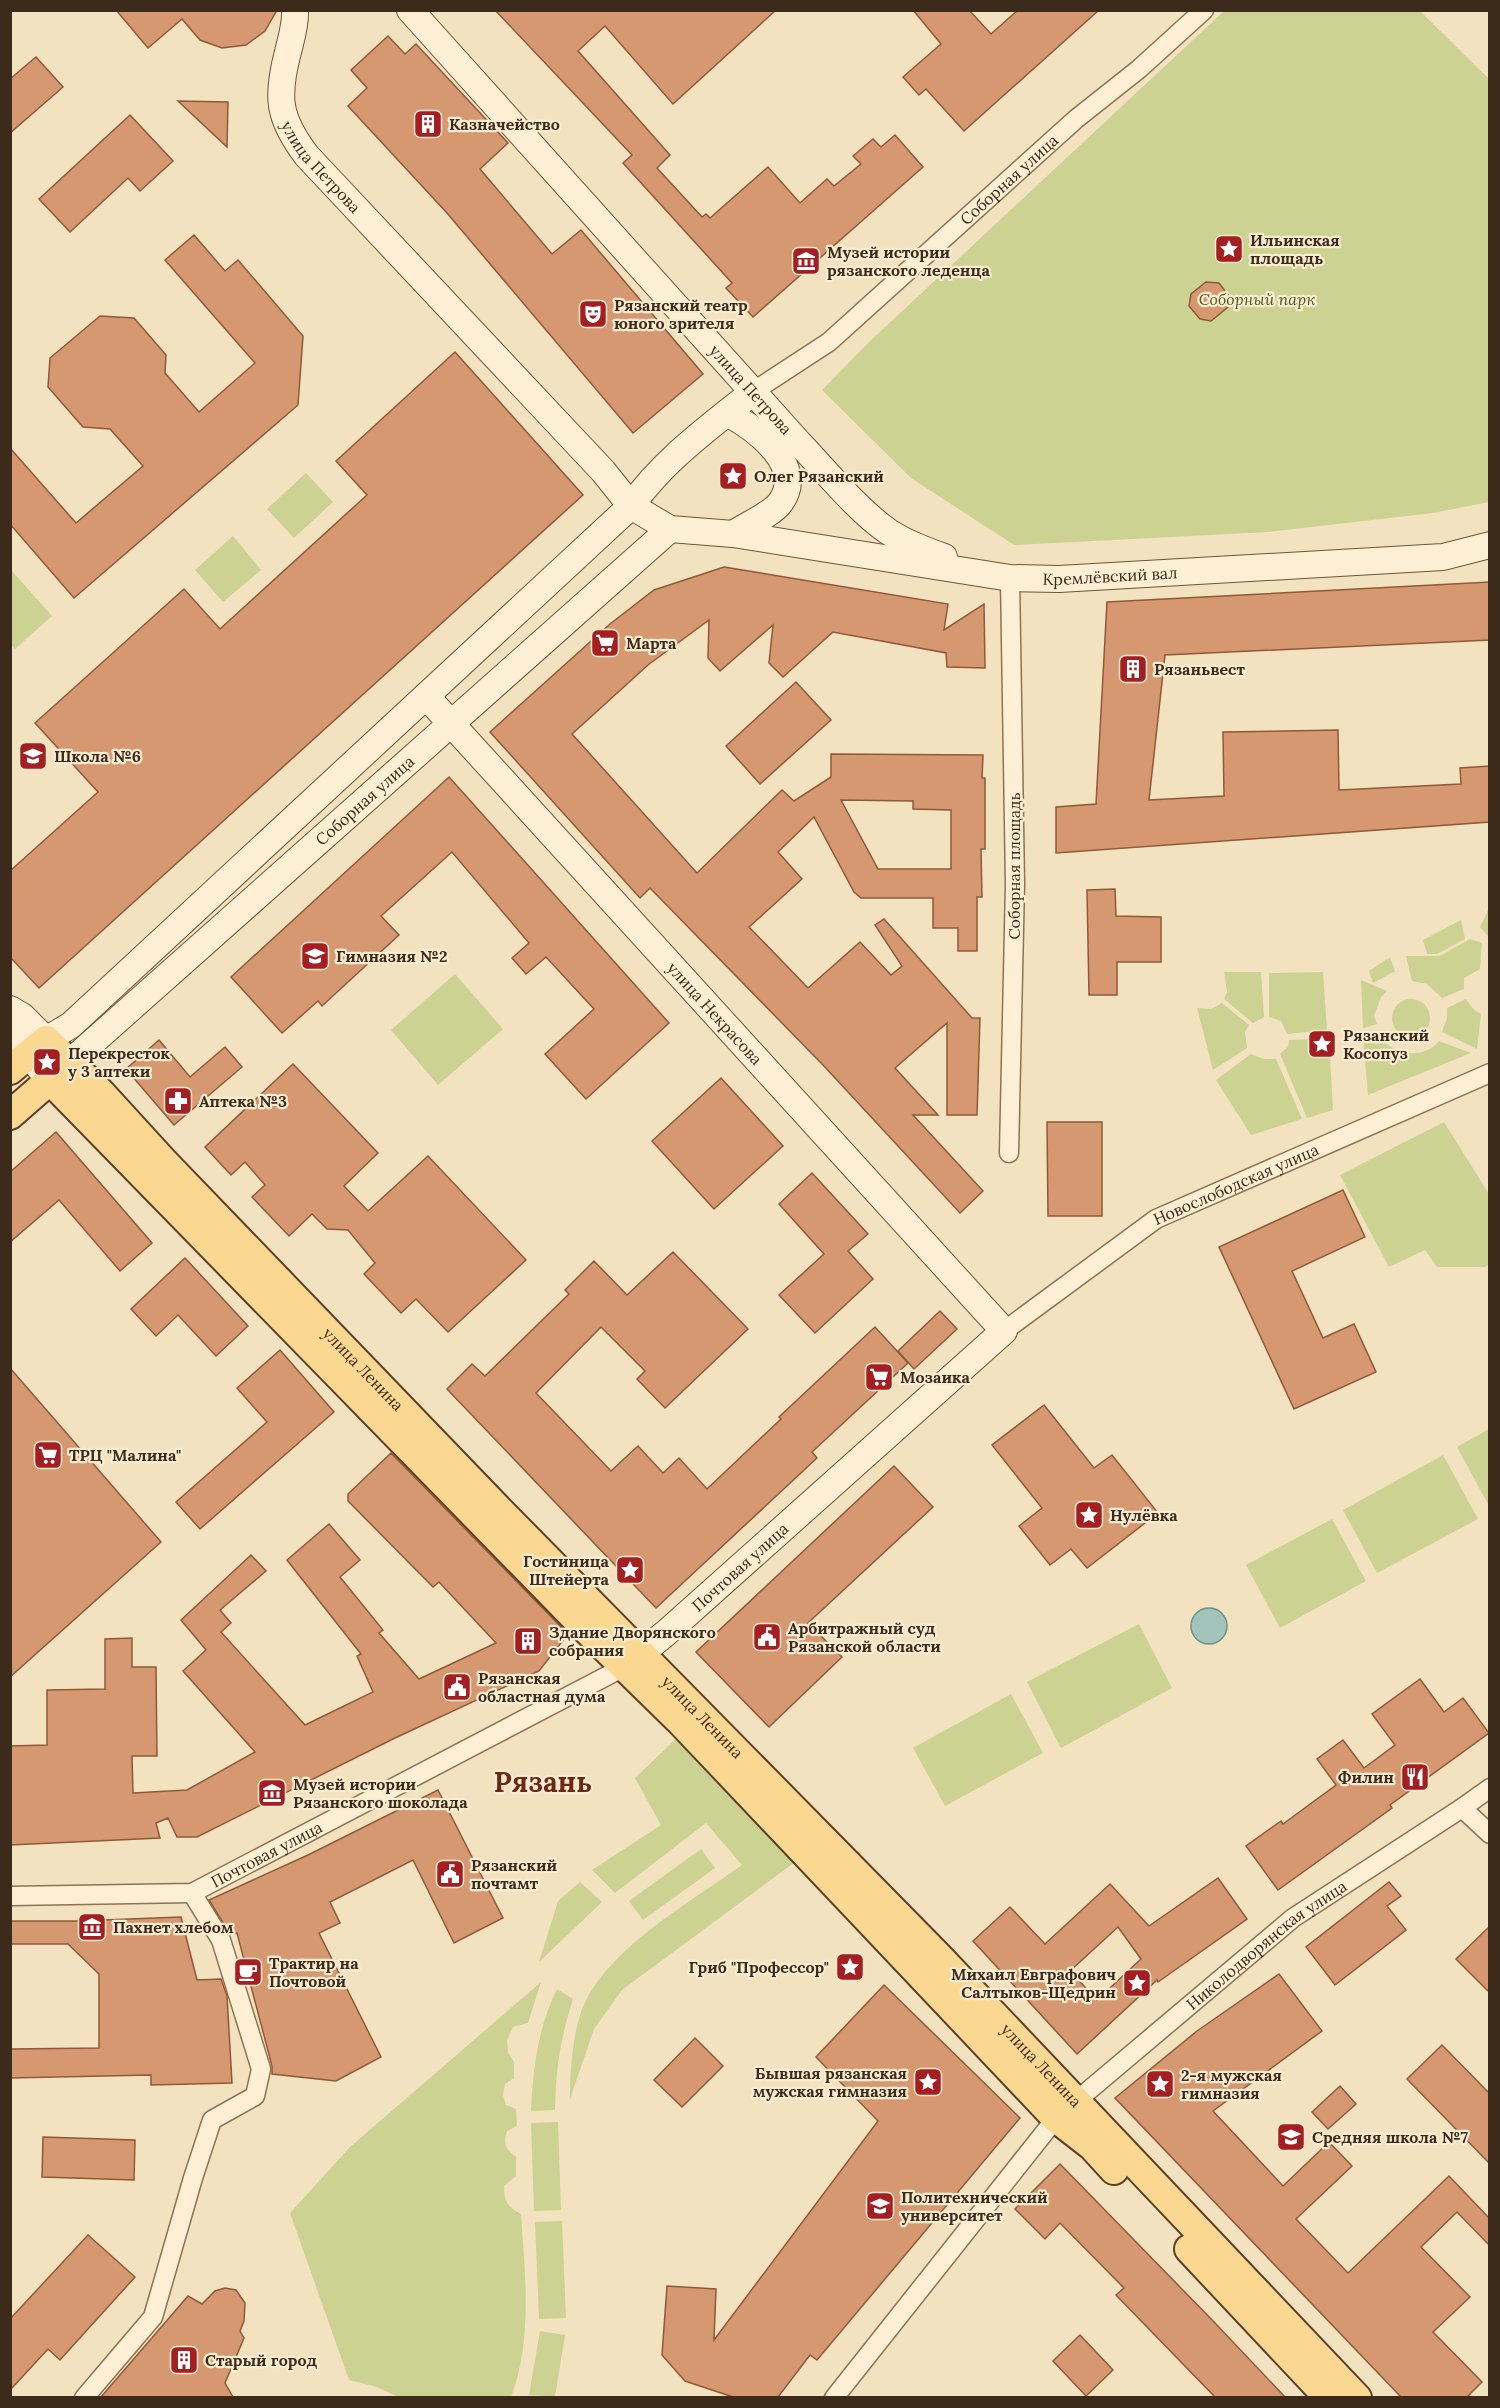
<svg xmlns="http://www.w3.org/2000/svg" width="1500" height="2408" font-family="Lora,serif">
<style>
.green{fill:#ccd292}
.water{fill:#a3c4ba;stroke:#699488;stroke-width:1.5}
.building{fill:#d69871;stroke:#905938;stroke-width:1.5;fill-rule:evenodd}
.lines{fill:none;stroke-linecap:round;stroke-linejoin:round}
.street-casing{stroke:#8e7255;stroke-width:21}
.secondary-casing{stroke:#705338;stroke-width:28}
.primary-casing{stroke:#5b402a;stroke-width:32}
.street{stroke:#fdefd4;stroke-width:18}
.secondary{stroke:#fdefd4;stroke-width:26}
.primary{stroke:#fbd892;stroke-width:28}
.labels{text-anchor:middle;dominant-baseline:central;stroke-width:4.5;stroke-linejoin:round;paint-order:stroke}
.poi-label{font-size:16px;font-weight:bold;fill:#3c2a1b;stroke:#f9ecd0;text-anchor:start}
.street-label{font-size:16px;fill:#3c2a1b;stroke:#f9ecd0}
.park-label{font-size:16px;font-style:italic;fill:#4d5b20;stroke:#f9ecd0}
.town-label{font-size:28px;font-weight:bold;fill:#6e2616;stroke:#f9ecd0}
</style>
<rect width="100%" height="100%" fill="#f3e2bf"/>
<g class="green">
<polygon points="1224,11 1420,11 1489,79 1489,502 1433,513 1268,532 1014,545 911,478 822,390 868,343"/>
<polygon points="306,473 333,502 294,538 267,509"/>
<polygon points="233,536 261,570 223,602 195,570"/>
<polygon points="11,570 52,616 15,649 11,644"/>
<polygon points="1489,908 1490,937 1489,937 1480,927"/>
<polygon points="1461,920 1465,939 1437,954 1427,954 1423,940"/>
<polygon points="1470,939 1482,943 1480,969 1464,978 1464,989 1442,998 1427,984 1412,981 1406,956 1440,956"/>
<polygon points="1390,957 1395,971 1373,983 1369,971"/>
<polygon points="1224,972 1261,972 1264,1017 1253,1023 1224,999 1227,992"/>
<polygon points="1323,972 1327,1030 1287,1034 1281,1021 1269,1017 1269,973"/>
<polygon points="455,974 503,1029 438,1085 391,1030"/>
<polygon points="1361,980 1387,991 1381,997 1374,1016 1377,1024 1363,1028"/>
<circle cx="1411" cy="1018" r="19"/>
<polygon points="1466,999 1473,1009 1481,1014 1477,1049 1442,1032 1447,1018 1447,1008"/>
<polygon points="1222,1003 1249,1025 1245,1032 1247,1048 1213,1070 1197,1008 1211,1009"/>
<path d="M1379,1034c11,21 44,27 60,7l32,12 -103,42 -5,-57z"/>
<polygon points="1329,1038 1333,1110 1307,1118 1280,1054 1288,1047 1289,1040"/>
<polygon points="1251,1054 1264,1059 1276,1059 1302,1119 1251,1135 1216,1080"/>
<polygon points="1444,1122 1489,1194 1489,1265 1485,1267 1437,1267 1425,1250 1389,1267 1340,1175"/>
<polygon points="1489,1429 1489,1506 1457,1447"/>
<polygon points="1443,1455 1478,1519 1377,1573 1343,1510"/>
<polygon points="1332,1519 1366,1581 1280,1628 1246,1565"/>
<polygon points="1139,1624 1172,1688 1061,1748 1027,1682"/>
<polygon points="1011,1694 1043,1753 945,1806 913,1748"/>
<path d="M681,1734l118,125 -177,131 -28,39 -24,70c0,-32 3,-80 21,-108 33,-52 101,-90 151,-126l-36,-42 -91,70 -23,-23 69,-45 -26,-47z"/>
<polygon points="701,1849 715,1868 643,1920 629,1901"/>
<polygon points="580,1882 602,1902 539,1962 558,1901"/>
<path d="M541,1982l-13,41 -15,4 -6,13 1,12 6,10v16l-9,6 -2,11 3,10 10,4 1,17 -10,5c-4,12 -2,18 9,26v19l-12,10c0,16 4,21 17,28 4,61 12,125 -10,183h-113l-21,-10 -28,-7 -59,-167 60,-66z"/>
<path d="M557,1989l16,10c-13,42 -17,67 -18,111l-24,1c2,-42 7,-84 26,-122z"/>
<polygon points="558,2122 561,2210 534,2211 531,2123"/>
<polygon points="562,2221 566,2318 539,2319 535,2222"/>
<polygon points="540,2331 565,2335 555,2397 529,2395"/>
</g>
<circle class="water" cx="1209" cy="1626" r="18"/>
<g class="building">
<polygon points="116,10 277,10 265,31 246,45 222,48 200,40 182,19 148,48"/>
<polygon points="495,10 776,10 673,104 605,26 578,51 670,155 657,168 702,217 706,214 710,218 768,167 800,203 827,179 834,186 861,164 853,156 873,139 881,147 895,135 923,167 753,317 726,288 732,283 623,163 632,155"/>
<polygon points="913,10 969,10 991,34 1018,10 1099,10 964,131 926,89 919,95 903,77 941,44"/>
<polygon points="388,36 405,54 416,44 508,143 480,169 552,254 581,230 703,374 633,433 447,213 348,106 367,88 351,70"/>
<polygon points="36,57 63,87 10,133 10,79"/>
<polygon points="178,101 228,102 227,147"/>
<polygon points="130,115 173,161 140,191 128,178 70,232 39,199"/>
<polygon points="194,235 225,271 238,260 303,336 298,405 74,598 10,524 10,448 76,523 143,466 110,429 83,427 48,387 50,358 100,316 134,318 166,355 165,373 199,412 255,363 165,260"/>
<polygon points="1206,282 1219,283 1229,296 1228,307 1211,321 1200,319 1189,306 1191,294"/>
<polygon points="455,352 583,495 39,988 10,957 10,871 98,792 35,723 184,589 220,629 367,495 336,461"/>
<path d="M724,567l224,37 -4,26 40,-26 1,64 -38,-1 -1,-14 -113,-21 -50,45 -14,-14 4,-38 -53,46 -12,-13 1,-38 -61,45 -76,69 125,139 85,-83 12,11 37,-24v-23l152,1 -1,23h3v71h-4l1,48h-5v54h-19v-23h-25v-30h-72l-7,-6 -40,-75 -36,35 24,27 -53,48 59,61 52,-46 31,33 11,-9 -27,-41 9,-6 88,99h8l-3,97h-30v-92l-52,45 43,47h-25l70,76 -23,22 -137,-148 -173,-177 -10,10 -150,-166 120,-108 44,-34zM841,800l72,1v8l38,1v59h-73z"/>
<polygon points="1490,582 1490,640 1165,655 1149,800 1224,796 1223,732 1338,730 1339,790 1461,784 1460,768 1490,766 1490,822 1056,853 1056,807 1096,804 1107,602"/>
<polygon points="796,682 831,720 760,784 726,746"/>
<polygon points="449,777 669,1023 586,1099 545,1054 594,1009 546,957 526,974 512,958 529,943 452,852 381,916 399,935 322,1006 318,1001 282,1033 231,977"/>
<polygon points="1115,889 1116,916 1161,917 1161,962 1117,962 1117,995 1089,995 1087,890"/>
<polygon points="159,1040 190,1077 225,1047 242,1067 174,1125 126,1069"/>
<polygon points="293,1064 378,1153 344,1186 368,1211 428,1156 526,1260 448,1332 416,1299 401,1313 364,1274 375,1263 348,1230 327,1229 312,1214 289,1236 252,1197 265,1185 245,1162 231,1175 205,1147"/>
<polygon points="721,1078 783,1146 714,1209 652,1141"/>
<polygon points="1047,1122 1102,1122 1102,1216 1048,1216"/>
<polygon points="56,1132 152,1243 120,1271 59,1200 10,1242 10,1172"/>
<polygon points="812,1173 868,1234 848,1251 873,1279 815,1333 779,1295 824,1254 779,1204"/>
<polygon points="1343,1190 1365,1237 1292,1271 1323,1338 1354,1324 1376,1372 1294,1409 1219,1247"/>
<polygon points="673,1252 748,1329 665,1408 637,1379 645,1371 601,1327 536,1393 611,1471 638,1446 663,1473 679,1458 707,1489 781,1419 779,1417 875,1327 908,1363 812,1452 817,1458 656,1608 447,1389 472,1364 485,1376 569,1294 565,1290 594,1261 627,1295"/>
<polygon points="185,1258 248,1326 216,1356 178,1315 156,1336 131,1309"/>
<polygon points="940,1311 957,1329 914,1369 898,1351"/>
<polygon points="280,1350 334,1412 200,1529 176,1502 267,1422 237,1388"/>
<polygon points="10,1368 161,1542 10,1677"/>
<polygon points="1044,1405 1094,1468 1112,1455 1158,1513 1087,1568 1071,1549 1050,1565 1019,1526 1042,1508 992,1445"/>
<polygon points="391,1453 568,1634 539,1671 395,1738 197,1837 177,1837 168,1818 156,1823 160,1838 10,1845 10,1746 47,1745 47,1690 105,1689 105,1639 132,1638 132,1667 156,1667 157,1756 132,1756 133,1793 187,1790 255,1752 183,1671 206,1650 181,1620 251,1555 266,1571 220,1610 231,1623 221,1632 305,1725 373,1692 357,1656 361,1654 287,1560 329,1524 360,1560 340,1577 383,1630 379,1633 419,1679 496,1643 439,1582 433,1587 348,1501 348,1494"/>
<polygon points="894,1466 933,1507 808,1623 842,1657 769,1727 696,1652"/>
<polygon points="1420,1679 1444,1712 1463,1698 1489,1733 1390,1805 1392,1808 1278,1890 1246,1846 1281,1821 1283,1824 1336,1785 1317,1759 1343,1740 1364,1768 1395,1745 1372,1714"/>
<polygon points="438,1790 503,1918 454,1943 413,1860 330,1902 340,1923 319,1933 381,2057 336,2081 272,2074 272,2066 237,1933 230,1934 209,1900 308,1855"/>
<path d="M1218,1878l29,41 -89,63 -1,-2 -80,74 -104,-113 37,-34 35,37 65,-60 39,42zM1118,1927l23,32 -44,41 -27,-29z"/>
<polygon points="1389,1882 1401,1896 1387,1906 1406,1930 1335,1985 1306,1947"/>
<polygon points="181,1917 197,1980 221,1979 227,1996 232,2083 151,2085 151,2075 10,2078 10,2049 99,2048 99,1974 68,1944 10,1944 10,1921 77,1921"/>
<polygon points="1490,1926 1490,1993 1456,1959"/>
<polygon points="1279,1974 1322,2031 1213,2111 1283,2186 1329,2142 1352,2166 1296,2219 1348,2273 1449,2176 1490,2219 1490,2246 1457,2212 1421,2247 1470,2297 1433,2332 1482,2382 1467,2397 1401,2397 1115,2098 1197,2031"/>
<polygon points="884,1985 1020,2118 817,2360 810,2355 778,2397 733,2397 685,2381 662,2355 667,2286 716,2289 714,2340 878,2121 816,2057"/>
<polygon points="695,2038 723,2066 682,2107 654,2080"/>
<polygon points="1442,2045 1490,2094 1490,2164 1407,2079"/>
<polygon points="1340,2086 1356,2104 1328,2129 1312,2112"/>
<polygon points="43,2137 135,2140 134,2180 42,2177"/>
<polygon points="1060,2164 1215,2323 1285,2397 1215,2397 1116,2295 1124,2288 1060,2223 1045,2239 1015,2209"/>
<polygon points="88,2235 135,2277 60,2360 48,2349 10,2390 10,2319"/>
<polygon points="225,2288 236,2290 245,2303 244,2321 240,2331 244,2338 225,2383 233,2397 101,2397 188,2296 202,2304 215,2291"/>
<polygon points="1080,2335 1113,2370 1086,2396 1053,2361"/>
</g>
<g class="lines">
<g class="street-casing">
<g id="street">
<path id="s1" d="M754,391l75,-49 247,-223 63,-50 65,-59"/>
<polyline points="1009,1153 1015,884 1010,578"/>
<path id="s2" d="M1004,1331l152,-112 334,-146"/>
<polyline points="1462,1808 1490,1834"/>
<path id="s3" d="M10,1896l182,-3 432,-226"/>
<polyline points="84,2398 153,2317 193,2178 212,2120 255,2096 261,2069 221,1940 192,1893"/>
<path id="s4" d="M834,2398l222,-280 237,-200 169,-110 28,-20"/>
</g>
</g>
<g class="secondary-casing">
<g id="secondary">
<path id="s5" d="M295,10c1,14 -4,29 -7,42 -12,45 -10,66 19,104l296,315 28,35 39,23 63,5 277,44 49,1 384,-22 47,-12"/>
<path id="s6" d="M410,10l389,433c26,27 59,68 90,89 17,11 36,18 55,25"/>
<path d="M727,413c28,15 81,53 53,90 -8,11 -35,23 -47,31"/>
<path id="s7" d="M426,696l578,635 -338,302 -41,33"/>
<path d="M10,1009l12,7 24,24 25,-15 560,-519c33,-47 79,-79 123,-115"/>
<path id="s8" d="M10,1034l40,46 620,-551"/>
</g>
</g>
<g class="primary-casing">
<g id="primary">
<path id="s9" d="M10,1070l36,-30 54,52 63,69 338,351 437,444 419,442"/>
<polyline points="10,1115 50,1080 588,1631 682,1723 1056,2118 1092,2146 1114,2170"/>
<polyline points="1189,2249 1329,2398"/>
</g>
</g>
<use href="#street" class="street"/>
<use href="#secondary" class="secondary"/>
<use href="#primary" class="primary"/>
</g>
<defs>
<g id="building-square" transform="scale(1.5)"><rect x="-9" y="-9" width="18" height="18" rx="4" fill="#a41e22" stroke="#f9ecd0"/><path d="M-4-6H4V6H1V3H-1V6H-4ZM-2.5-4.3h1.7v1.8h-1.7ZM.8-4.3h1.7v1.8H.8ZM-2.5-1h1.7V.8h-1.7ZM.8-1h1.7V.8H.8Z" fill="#fff"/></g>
<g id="sight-square" transform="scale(1.5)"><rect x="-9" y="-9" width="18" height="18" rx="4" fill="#a41e22" stroke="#f9ecd0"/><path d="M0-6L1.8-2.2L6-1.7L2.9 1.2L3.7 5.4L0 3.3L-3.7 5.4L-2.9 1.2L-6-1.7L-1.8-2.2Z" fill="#fff"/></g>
<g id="museum-square" transform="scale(1.5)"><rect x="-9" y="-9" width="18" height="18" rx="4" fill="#a41e22" stroke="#f9ecd0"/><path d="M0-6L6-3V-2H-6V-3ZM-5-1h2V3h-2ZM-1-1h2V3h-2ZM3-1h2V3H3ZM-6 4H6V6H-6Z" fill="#fff"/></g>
<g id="theatre-square" transform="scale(1.5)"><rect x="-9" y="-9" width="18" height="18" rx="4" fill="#a41e22" stroke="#f9ecd0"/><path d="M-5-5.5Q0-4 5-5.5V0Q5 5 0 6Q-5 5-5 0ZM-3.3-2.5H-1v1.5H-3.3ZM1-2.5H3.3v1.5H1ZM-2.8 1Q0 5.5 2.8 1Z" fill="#fff"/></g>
<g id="supermarket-square" transform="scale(1.5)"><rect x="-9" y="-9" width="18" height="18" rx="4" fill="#a41e22" stroke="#f9ecd0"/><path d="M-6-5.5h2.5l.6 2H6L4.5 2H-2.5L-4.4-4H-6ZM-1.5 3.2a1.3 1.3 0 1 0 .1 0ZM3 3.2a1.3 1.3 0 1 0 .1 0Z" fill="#fff"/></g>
<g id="school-square" transform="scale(1.5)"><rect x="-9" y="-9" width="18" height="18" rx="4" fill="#a41e22" stroke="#f9ecd0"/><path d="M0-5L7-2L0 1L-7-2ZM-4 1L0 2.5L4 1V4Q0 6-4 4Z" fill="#fff"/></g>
<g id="pharmacy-square" transform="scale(1.5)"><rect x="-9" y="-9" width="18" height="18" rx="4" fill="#a41e22" stroke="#f9ecd0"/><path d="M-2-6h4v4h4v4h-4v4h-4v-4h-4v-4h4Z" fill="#fff"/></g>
<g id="civic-square" transform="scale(1.5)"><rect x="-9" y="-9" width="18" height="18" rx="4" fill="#a41e22" stroke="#f9ecd0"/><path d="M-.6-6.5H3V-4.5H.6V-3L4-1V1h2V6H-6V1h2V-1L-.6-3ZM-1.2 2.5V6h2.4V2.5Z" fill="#fff"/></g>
<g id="restaurant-square" transform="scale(1.5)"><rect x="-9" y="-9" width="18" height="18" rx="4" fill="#a41e22" stroke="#f9ecd0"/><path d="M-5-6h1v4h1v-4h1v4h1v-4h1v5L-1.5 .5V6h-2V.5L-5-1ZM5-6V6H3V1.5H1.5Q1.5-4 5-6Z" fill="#fff"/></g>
<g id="cafe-square" transform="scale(1.5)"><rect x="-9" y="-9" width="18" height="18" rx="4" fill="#a41e22" stroke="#f9ecd0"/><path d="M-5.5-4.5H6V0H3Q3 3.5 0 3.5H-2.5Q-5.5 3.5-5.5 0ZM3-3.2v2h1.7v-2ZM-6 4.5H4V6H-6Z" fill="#fff"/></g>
<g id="university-square" transform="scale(1.5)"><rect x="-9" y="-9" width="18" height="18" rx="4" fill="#a41e22" stroke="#f9ecd0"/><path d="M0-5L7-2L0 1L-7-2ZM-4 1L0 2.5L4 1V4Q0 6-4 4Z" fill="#fff"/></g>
</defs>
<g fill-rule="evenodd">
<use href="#building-square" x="428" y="124"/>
<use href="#sight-square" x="1229" y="249"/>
<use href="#museum-square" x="806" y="261"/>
<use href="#theatre-square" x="593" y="314"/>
<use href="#sight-square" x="733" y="476"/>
<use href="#supermarket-square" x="605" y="643"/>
<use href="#building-square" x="1133" y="669"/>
<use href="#school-square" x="33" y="756"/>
<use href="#school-square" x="315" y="956"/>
<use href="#sight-square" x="1322" y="1044"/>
<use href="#sight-square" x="47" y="1062"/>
<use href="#pharmacy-square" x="178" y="1101"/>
<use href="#supermarket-square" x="879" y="1377"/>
<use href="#supermarket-square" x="48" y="1455"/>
<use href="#sight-square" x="1089" y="1515"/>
<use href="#sight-square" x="630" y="1570"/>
<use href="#civic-square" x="767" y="1637"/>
<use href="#building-square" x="528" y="1641"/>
<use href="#civic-square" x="457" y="1687"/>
<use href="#restaurant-square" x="1415" y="1777"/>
<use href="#museum-square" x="272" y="1793"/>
<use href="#civic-square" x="450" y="1874"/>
<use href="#museum-square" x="92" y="1927"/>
<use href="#sight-square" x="850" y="1967"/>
<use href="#cafe-square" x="248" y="1972"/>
<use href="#sight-square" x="1137" y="1983"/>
<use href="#sight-square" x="928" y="2082"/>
<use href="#sight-square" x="1160" y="2084"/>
<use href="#school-square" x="1291" y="2137"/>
<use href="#university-square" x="880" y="2206"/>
<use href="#building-square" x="184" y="2360"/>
</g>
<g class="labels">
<g class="poi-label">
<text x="449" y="124">Казначейство</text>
<text x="1250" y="240">Ильинская<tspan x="1250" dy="18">площадь</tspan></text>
<text x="827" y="252">Музей истории<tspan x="827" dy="18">рязанского леденца</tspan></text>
<text x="614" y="305">Рязанский театр<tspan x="614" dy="18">юного зрителя</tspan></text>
<text x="754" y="476">Олег Рязанский</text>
<text x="626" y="643">Марта</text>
<text x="1154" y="669">Рязаньвест</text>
<text x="54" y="756">Школа №6</text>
<text x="336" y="956">Гимназия №2</text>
<text x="1343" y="1035">Рязанский<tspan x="1343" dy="18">Косопуз</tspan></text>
<text x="68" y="1053">Перекресток<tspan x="68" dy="18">у 3 аптеки</tspan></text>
<text x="199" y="1101">Аптека №3</text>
<text x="900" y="1377">Мозаика</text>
<text x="69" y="1455">ТРЦ "Малина"</text>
<text x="1110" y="1515">Нулёвка</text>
<text x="609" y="1561" text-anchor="end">Гостиница<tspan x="609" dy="18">Штейерта</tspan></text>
<text x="788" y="1628">Арбитражный суд<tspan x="788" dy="18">Рязанской области</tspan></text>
<text x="549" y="1632">Здание Дворянского<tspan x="549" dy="18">собрания</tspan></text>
<text x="478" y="1678">Рязанская<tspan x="478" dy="18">областная дума</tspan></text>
<text x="1394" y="1777" text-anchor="end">Филин</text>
<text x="293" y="1784">Музей истории<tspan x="293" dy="18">Рязанского шоколада</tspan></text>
<text x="471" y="1865">Рязанский<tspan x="471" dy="18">почтамт</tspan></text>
<text x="113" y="1927">Пахнет хлебом</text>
<text x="269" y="1963">Трактир на<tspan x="269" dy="18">Почтовой</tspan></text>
<text x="829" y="1967" text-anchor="end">Гриб "Профессор"</text>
<text x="1116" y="1974" text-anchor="end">Михаил Евграфович<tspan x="1116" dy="18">Салтыков-Щедрин</tspan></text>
<text x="907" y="2073" text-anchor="end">Бывшая рязанская<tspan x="907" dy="18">мужская гимназия</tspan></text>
<text x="1181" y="2075">2-я мужская<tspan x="1181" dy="18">гимназия</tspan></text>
<text x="1312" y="2137">Средняя школа №7</text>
<text x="901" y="2197">Политехнический<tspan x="901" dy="18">университет</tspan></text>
<text x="205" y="2360">Старый город</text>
</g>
<g class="street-label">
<text stroke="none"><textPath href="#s5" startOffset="171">улица Петрова</textPath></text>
<text stroke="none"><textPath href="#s1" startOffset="332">Соборная улица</textPath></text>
<text stroke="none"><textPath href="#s6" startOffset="510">улица Петрова</textPath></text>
<text stroke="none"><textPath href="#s5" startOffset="1120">Кремлёвский вал</textPath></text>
<text stroke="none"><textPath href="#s8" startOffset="482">Соборная улица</textPath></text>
<text transform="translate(1014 866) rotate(-90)">Соборная площадь</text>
<text stroke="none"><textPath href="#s7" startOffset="429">улица Некрасова</textPath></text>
<text stroke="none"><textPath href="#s2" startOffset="276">Новослободская улица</textPath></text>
<text stroke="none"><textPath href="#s9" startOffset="504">улица Ленина</textPath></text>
<text transform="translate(740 1567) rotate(-42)">Почтовая улица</text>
<text stroke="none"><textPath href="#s9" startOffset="990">улица Ленина</textPath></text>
<text stroke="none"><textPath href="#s3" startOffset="266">Почтовая улица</textPath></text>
<text stroke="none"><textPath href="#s4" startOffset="630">Николодворянская улица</textPath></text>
<text stroke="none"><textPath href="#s9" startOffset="1476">улица Ленина</textPath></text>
</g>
<g class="park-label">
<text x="1257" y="299">Соборный парк</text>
</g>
<g class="town-label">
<text x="543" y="1782">Рязань</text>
</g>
</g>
<rect width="1500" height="2408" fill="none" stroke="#3c2a1b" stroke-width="24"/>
</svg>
